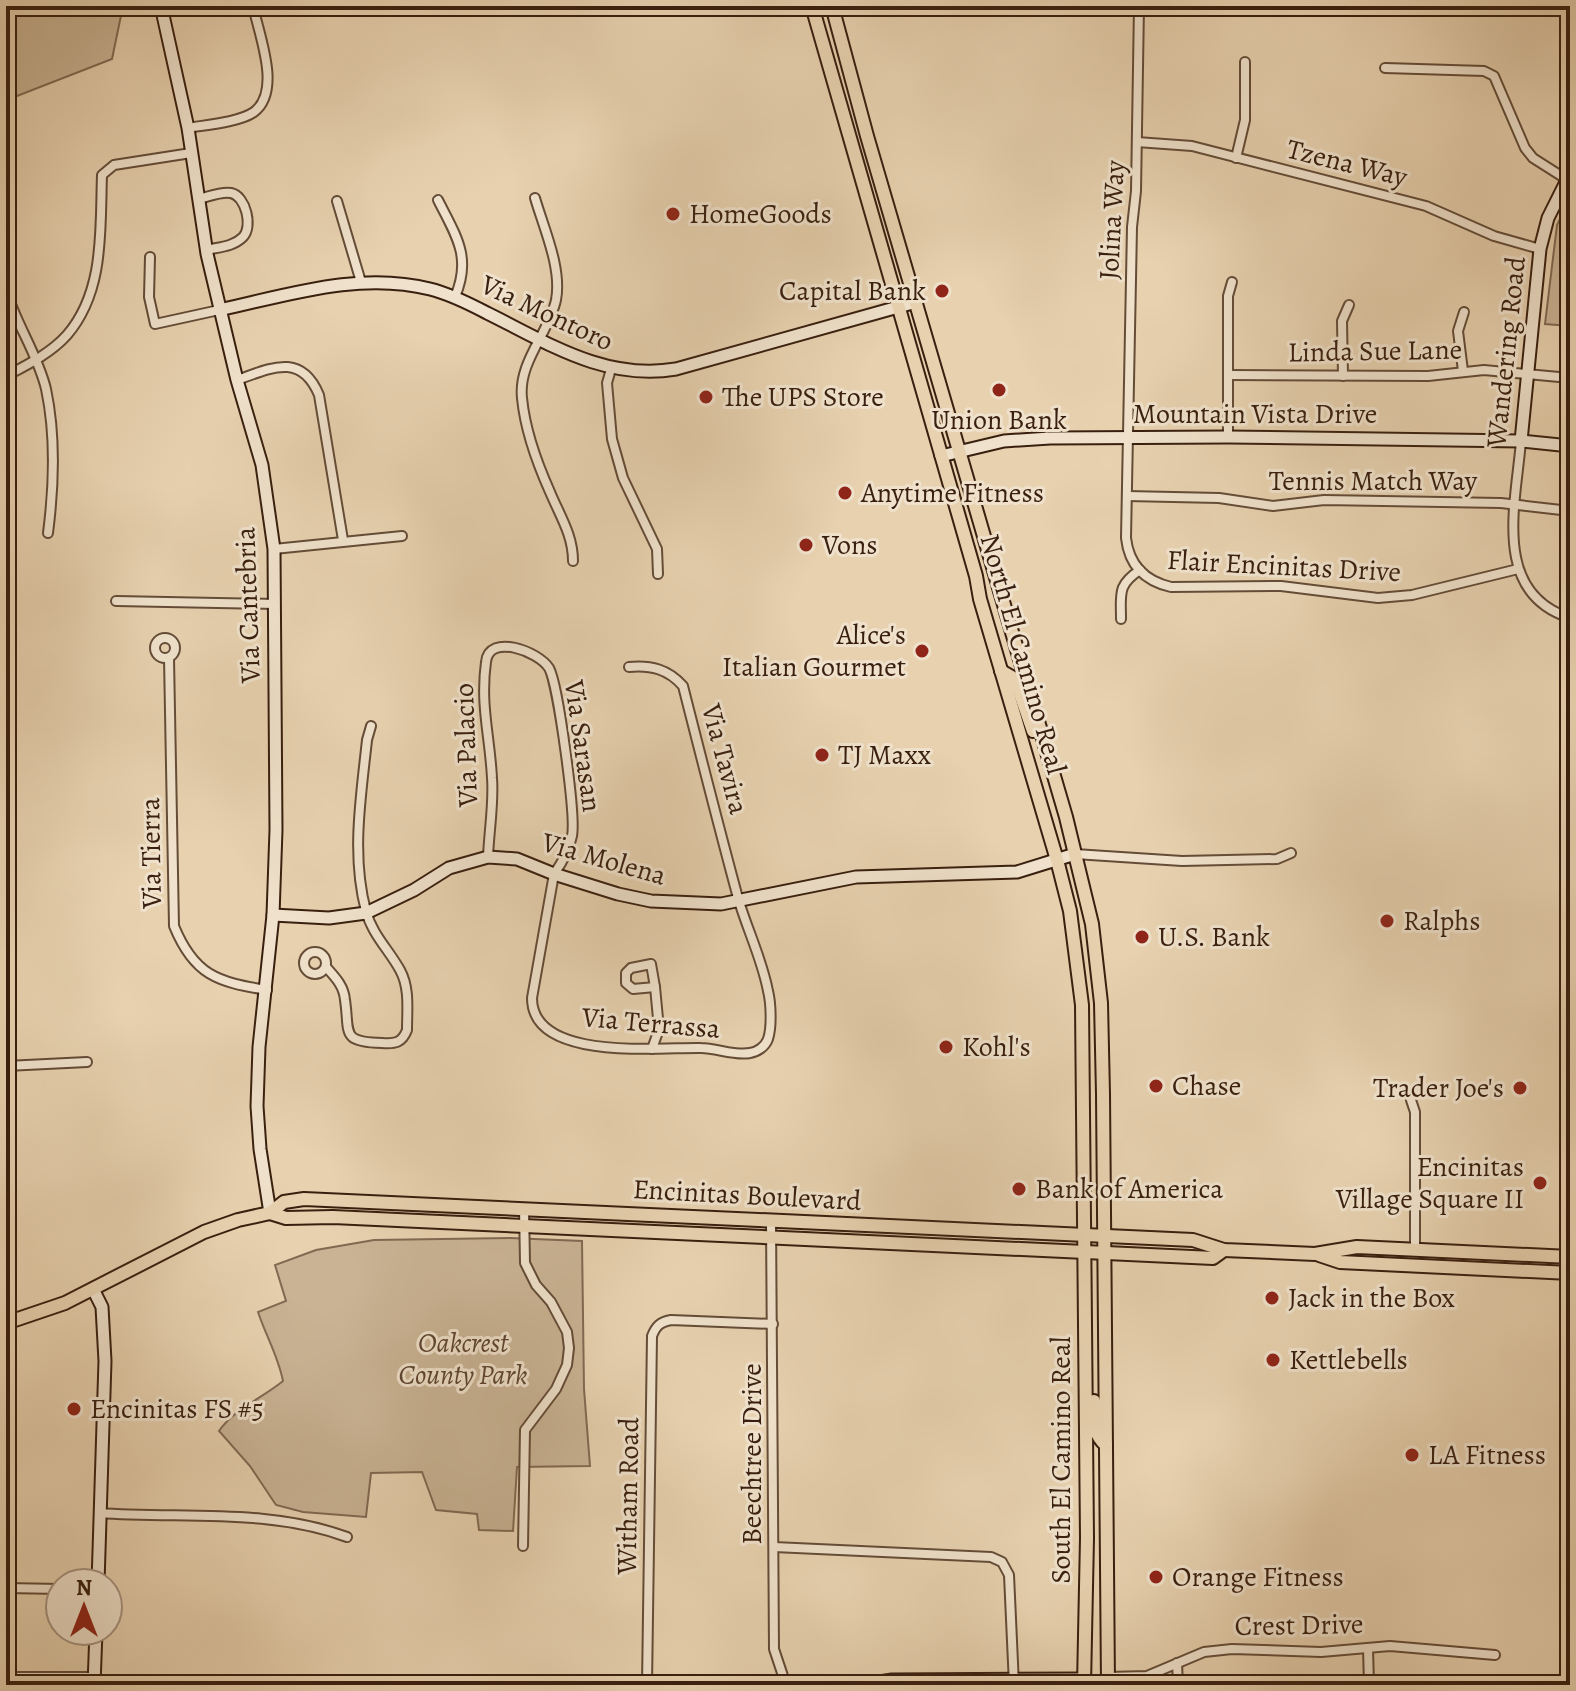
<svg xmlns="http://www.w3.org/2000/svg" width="1576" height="1691" font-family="Alegreya,serif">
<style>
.green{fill:#c9b394;stroke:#816952;stroke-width:2}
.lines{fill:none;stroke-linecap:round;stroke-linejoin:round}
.street-casing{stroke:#644c37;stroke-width:12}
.secondary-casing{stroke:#391f0f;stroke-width:15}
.primary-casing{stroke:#391f0f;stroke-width:16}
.street{stroke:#efe1cb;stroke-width:8}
.secondary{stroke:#efe1cb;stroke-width:11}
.primary{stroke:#e7d1af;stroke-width:12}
.poi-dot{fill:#8f2418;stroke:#efe1cb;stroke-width:3}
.labels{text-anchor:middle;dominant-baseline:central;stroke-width:6;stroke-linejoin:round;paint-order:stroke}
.street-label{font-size:28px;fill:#391f0f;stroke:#efe1cb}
.poi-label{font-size:28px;fill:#391f0f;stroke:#efe1cb;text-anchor:start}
.park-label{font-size:28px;font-style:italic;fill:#5d4430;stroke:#efe1cb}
</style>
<rect width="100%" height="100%" fill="#e7d1af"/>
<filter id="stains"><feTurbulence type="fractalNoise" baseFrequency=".0025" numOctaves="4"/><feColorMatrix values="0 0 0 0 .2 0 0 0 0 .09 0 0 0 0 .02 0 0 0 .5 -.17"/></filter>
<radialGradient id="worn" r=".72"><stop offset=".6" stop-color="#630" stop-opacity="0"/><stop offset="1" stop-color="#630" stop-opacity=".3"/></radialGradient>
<g class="green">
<polygon points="6,6 123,6 112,59 17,96 6,77"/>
<polygon points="1570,199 1570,326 1545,324 1557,225"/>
<path d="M510,1238l72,3 2,148 6,77 -73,1 -4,64 -34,-1 -2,-16 -41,-4 -14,-38 -51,1 -5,44 -63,-5 -27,-7 -26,-39 -31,-35c15,-22 42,-32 64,-50 -5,-25 -17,-45 -25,-69l28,-11 -11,-36 41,-15 58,-10z"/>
</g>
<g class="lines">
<g class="street-casing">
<g id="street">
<path d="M1139,6l-3,185 -4,36 -6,311c3,27 19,43 45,49l110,-1 97,12 34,-3 106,-26"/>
<polyline points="1385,68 1484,71 1494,76 1525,148 1533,158 1566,179"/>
<path d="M188,128c17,-3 52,-6 66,-16 28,-21 5,-77 -1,-106"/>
<polyline points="1137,142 1192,146 1426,206 1494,236 1540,249"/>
<polyline points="1236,158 1245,120 1245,62"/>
<path d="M535,198c9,31 27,70 21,102 -7,33 -38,62 -34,98 3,32 15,65 28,94 10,24 23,43 23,69"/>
<path d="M198,199c10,-2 23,-8 33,-6 15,3 22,34 12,44 -10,10 -24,10 -37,13"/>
<path d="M438,200c18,36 34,57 17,97"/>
<polyline points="337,201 361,282"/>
<polyline points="150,257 149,297 155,324 219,310"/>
<path d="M6,290c10,34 32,65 40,99 10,47 8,97 2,144"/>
<polyline points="611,369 607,383 612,439 623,478 657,549 658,574"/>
<polyline points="1463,371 1458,331 1464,312"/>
<polyline points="1228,375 1428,376 1484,370 1570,378"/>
<path d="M6,376c21,-11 45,-23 61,-41 38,-44 33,-106 35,-160l12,-10 77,-12"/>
<polyline points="1343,376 1342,321 1349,305"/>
<path d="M237,380c34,-12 64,-28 82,15l24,145"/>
<polyline points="1228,437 1228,296 1232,282"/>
<path d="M1521,441c-5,62 -30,152 49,177"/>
<polyline points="1127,496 1219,498 1273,506 1324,500 1501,503 1570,511"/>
<polyline points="274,549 402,536"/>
<polyline points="116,601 275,604"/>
<path d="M1121,619c0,-25 -4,-34 19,-49"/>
<circle cx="165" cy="648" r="10"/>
<path d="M169,658l5,268c20,49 43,56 93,64"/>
<polyline points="1075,854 1182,861 1277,859 1291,853"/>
<path d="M488,857c1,-26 6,-54 4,-79 -2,-41 -12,-73 -6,-116 3,-29 52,-11 63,6 9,16 27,148 23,168 -3,14 -10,27 -18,38l-22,124c0,64 127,49 169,50 16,0 33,8 49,5 7,-1 15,-6 18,-14 4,-12 3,-36 0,-48 -6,-32 -21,-62 -30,-93 -19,-70 -37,-141 -55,-212 -15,-17 -32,-21 -54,-19"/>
<circle cx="315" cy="963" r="11"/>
<polygon points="651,964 655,987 633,989 626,983 626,973 631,968"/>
<path d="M326,967c9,10 18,19 19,33 5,33 -5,42 37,43 13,1 20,0 25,-13 0,-20 3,-42 -7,-60 -11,-20 -28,-36 -34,-59 -15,-56 -5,-114 1,-171l4,-14"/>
<polyline points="652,1049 659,1029 655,987"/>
<polyline points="6,1066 87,1062"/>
<polyline points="1411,1100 1415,1112 1415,1250"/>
<polyline points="771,1221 774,1649 786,1685"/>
<path d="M99,1513c83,6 169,-5 248,24"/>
<polyline points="523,1546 525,1430 556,1389 567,1365 569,1348 567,1332 551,1302 536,1285 525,1263 524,1208"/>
<polyline points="774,1547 991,1557 1002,1562 1009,1575 1014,1685"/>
<polyline points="6,1588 60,1589"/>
<polyline points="1368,1648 1369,1685"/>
<polyline points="1177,1663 1178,1685"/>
<polyline points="6,1677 94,1677"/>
<polyline points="1108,1677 1147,1676 1204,1652 1232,1649 1321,1652 1390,1646 1495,1655"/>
<path d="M647,1685l5,-349c4,-10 8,-14 19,-16l102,4"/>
</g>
</g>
<g class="secondary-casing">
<g id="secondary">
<polyline points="161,6 188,128 207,254 237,380 262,465 274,549 276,830 273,915 259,1047 257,1106 260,1149 270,1213"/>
<path d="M219,310c69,-15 141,-39 211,-21 20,5 38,14 57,24 61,30 118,68 189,56l240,-67"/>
<polyline points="1521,441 1540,249 1548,218 1570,174"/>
<polyline points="941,456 1004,441 1050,438 1228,437 1521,441 1570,446"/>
<polyline points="273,915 329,918 366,913 414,890 449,868 488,857 517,859 554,874 618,894 651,901 721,904 856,877 1017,872 1075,854"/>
<polyline points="93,1289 102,1307 105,1361 98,1583"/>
<polyline points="94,1685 96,1631"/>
<polyline points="860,1685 892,1680 1083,1679"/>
</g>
</g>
<g class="primary-casing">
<g id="primary">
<polyline points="812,6 976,576 980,599 1057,860 1070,911 1082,1005 1087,1538 1084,1685"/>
<polyline points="832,6 867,136 1066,817 1092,924 1101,1003 1103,1094 1108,1685"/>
<polyline points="1001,671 1015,679 1033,731"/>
<polyline points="270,1213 286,1218 333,1217 1213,1258 1224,1250"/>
<polyline points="1319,1255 1340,1262 1570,1273"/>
<polyline points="6,1323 65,1303 204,1232 238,1220 270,1213 284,1202 304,1199 1193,1240 1224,1250 1315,1254 1357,1247 1570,1257"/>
<path d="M1094,1401c1,17 -2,33 12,44"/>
</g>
</g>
<use href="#street" class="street"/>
<use href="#secondary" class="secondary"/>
<use href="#primary" class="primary"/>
</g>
<g class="poi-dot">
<circle cx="673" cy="214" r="8"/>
<circle cx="942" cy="291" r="8"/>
<circle cx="999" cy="390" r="8"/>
<circle cx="706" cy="397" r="8"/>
<circle cx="845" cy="493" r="8"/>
<circle cx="806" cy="545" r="8"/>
<circle cx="922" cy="651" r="8"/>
<circle cx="822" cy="755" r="8"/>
<circle cx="1387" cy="921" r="8"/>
<circle cx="1142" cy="937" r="8"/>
<circle cx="946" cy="1047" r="8"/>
<circle cx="1156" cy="1086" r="8"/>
<circle cx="1520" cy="1088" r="8"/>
<circle cx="1540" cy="1183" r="8"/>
<circle cx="1019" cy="1189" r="8"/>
<circle cx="1272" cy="1298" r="8"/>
<circle cx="1273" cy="1360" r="8"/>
<circle cx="74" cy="1409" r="8"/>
<circle cx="1412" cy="1455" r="8"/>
<circle cx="1156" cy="1577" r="8"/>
</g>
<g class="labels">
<g class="street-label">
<text transform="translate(1347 163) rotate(14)">Tzena Way</text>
<text transform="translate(1112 220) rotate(-87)">Jolina Way</text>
<text transform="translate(547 313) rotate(25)">Via Montoro</text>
<text transform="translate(1375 351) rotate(-1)">Linda Sue Lane</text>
<text transform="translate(1506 352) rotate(-84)">Wandering Road</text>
<text x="1255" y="414">Mountain Vista Drive</text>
<text x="1373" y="481">Tennis Match Way</text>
<text transform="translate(1284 566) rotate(3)">Flair Encinitas Drive</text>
<text transform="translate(248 605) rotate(-92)">Via Cantebria</text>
<text transform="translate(1023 654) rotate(74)">North El Camino Real</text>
<text transform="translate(466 745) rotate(-92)">Via Palacio</text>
<text transform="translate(583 746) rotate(82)">Via Sarasan</text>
<text transform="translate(725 759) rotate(75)">Via Tavira</text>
<text transform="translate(151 853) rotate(-91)">Via Tierra</text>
<text transform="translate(604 859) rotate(16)">Via Molena</text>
<text transform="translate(651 1023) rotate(5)">Via Terrassa</text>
<text transform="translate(747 1195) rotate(3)">Encinitas Boulevard</text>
<text transform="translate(752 1454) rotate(-90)">Beechtree Drive</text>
<text transform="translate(1061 1460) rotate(-90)">South El Camino Real</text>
<text transform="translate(628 1496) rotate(-89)">Witham Road</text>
<text transform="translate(1299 1625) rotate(-1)">Crest Drive</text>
</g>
<g class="poi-label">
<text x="689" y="214">HomeGoods</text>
<text x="926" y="291" text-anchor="end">Capital Bank</text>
<text x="722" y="397">The UPS Store</text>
<text x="999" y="420" text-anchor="middle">Union Bank</text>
<text x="861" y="493">Anytime Fitness</text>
<text x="822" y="545">Vons</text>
<text x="906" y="635" text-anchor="end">Alice's<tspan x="906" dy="32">Italian Gourmet</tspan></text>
<text x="838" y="755">TJ Maxx</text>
<text x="1403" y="921">Ralphs</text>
<text x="1158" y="937">U.S. Bank</text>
<text x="962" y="1047">Kohl's</text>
<text x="1172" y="1086">Chase</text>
<text x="1504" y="1088" text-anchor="end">Trader Joe's</text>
<text x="1524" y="1167" text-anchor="end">Encinitas<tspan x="1524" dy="32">Village Square II</tspan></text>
<text x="1035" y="1189">Bank of America</text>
<text x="1288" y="1298">Jack in the Box</text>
<text x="1289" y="1360">Kettlebells</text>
<text x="90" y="1409">Encinitas FS #5</text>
<text x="1428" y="1455">LA Fitness</text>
<text x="1172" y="1577">Orange Fitness</text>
</g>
<g class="park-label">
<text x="463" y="1343">Oakcrest<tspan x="463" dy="32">County Park</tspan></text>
</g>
</g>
<rect width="1576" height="1691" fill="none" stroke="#e7d1af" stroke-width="32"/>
<rect x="8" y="8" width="1560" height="1675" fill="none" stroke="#391f0f" stroke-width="4"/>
<rect x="16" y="16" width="1544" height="1659" fill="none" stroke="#391f0f" stroke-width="2"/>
<g transform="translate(84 1607)"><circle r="38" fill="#efe1cb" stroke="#a69380" stroke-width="2"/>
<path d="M0-6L14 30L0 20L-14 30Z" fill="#8f2418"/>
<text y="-12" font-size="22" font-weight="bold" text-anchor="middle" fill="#391f0f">N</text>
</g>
<rect width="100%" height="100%" filter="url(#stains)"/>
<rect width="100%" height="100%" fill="url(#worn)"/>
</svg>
